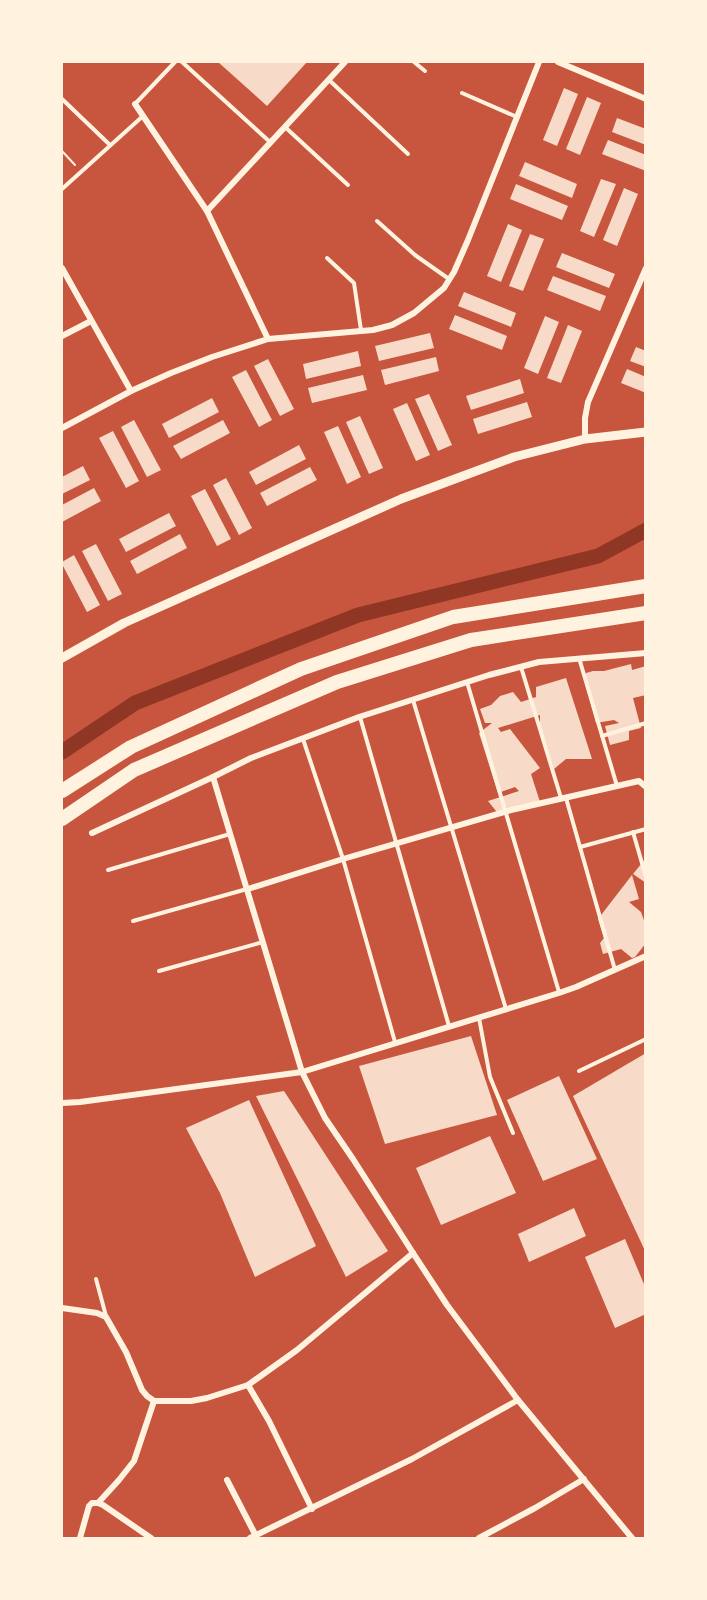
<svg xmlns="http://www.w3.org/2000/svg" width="707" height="1600" font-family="Helvetica,sans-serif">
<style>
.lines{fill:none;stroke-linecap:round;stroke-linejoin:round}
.canal{stroke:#8f3625;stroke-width:15}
.building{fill:#f7dbc8}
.path{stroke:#fff3e0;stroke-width:2}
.service{stroke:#fff3e0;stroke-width:4}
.minor{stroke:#fff3e0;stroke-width:6}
.tertiary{stroke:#fff3e0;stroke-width:9}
.motorway{stroke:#fff3e0;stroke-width:14}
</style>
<rect width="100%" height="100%" fill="#c8553d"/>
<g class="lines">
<polyline class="canal" points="62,752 135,703 358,615 598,556 646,530"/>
</g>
<g class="building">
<polygon points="218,62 307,62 267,106"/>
<polygon points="564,88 578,94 557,146 543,140"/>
<polygon points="587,97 601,103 580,155 566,149"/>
<polygon points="617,118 646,129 646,145 612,132"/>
<polygon points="608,140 646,155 646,171 602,154"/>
<polygon points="525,162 577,184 572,198 519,176"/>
<polygon points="601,179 616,184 594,237 580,231"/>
<polygon points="516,184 568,206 562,220 510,199"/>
<polygon points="624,188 638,194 617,246 603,240"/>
<polygon points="508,224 522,230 501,282 487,276"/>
<polygon points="530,234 544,239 523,291 509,286"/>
<polygon points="562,253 615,274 609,288 556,267"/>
<polygon points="553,276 606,296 600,311 547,290"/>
<polygon points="464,292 516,313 511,327 458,306"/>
<polygon points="455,315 507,336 502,350 449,329"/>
<polygon points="545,316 559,322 538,374 524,368"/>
<polygon points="568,325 582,331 561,383 547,378"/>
<polygon points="430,333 434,348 379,361 375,346"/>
<polygon points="636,347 646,351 646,367 630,361"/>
<polygon points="358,351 361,366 306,379 303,364"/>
<polygon points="436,357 439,371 385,385 381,370"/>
<polygon points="268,359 294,409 280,416 254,366"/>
<polygon points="627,369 646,377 646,393 621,383"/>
<polygon points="246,370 272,420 259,427 232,377"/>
<polygon points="363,375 367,390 312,403 308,388"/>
<polygon points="520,379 524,393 471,410 466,396"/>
<polygon points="429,394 452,445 438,451 415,399"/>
<polygon points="212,398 219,412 169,438 162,424"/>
<polygon points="527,402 532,417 478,434 473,419"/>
<polygon points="407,403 430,455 416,461 393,409"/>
<polygon points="360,416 383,468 369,474 346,422"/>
<polygon points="134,420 161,470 147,477 121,427"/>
<polygon points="223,420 230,433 181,459 173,446"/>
<polygon points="338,426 361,477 347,484 324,432"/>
<polygon points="113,431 139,481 126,488 99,438"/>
<polygon points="299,445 306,459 256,485 249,472"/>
<polygon points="83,466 90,480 62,494 62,477"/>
<polygon points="310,467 317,480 267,506 260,493"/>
<polygon points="226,478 252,528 239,535 213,485"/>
<polygon points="94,488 101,501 62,522 62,505"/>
<polygon points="205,489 231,539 217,546 191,496"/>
<polygon points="169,513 176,526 126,552 119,539"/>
<polygon points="180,534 187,548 137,574 130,561"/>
<polygon points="96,544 122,594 108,601 82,551"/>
<polygon points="74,555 100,605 87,612 62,564 62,562"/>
<polygon points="631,664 632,670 646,666 646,695 633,698 641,728 629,731 629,740 610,745 605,726 619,723 614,720 596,723 585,682 586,673 593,671 604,671"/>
<polygon points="566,678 592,759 566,759 554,769 540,725 540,715 498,728 501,732 510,729 540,768 531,774 540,802 500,816 488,801 519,791 515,787 498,793 479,733 492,723 485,723 480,709 491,705 500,696 513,692 521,702 536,697 536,687"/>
<polygon points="646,858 646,883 633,874"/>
<polygon points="632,875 639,899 629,902 641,912 646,926 646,943 635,957 632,958 621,949 603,954 600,943 604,938 598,919"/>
<polygon points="471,1036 497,1115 385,1144 359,1066"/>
<polygon points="646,1053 646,1253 573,1096"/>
<polygon points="559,1076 597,1159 543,1181 507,1100"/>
<polygon points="284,1091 388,1251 346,1277 256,1096"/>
<polygon points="249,1100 316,1246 255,1277 220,1193 186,1128"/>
<polygon points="490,1136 516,1193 441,1225 416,1168"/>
<polygon points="574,1208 586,1236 529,1262 518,1234"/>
<polygon points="625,1239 646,1289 646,1314 615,1328 585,1257"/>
</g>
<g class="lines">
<polyline class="path" points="62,151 75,165"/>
<g class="service">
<polyline points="182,62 270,142"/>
<polyline points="414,62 425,71"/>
<polyline points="329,80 408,154"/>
<polyline points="462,93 517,117"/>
<polyline points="62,99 110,145"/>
<polyline points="135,104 175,62"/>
<polyline points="285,127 348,185"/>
<polyline points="62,189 143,116"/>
<polyline points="377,221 415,255 449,279"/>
<polyline points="327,258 354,283 361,330"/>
<polyline points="579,658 617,786"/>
<polyline points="521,667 561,798"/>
<polyline points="467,682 559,992"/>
<polyline points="413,700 506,1009"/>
<polyline points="360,717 449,1026"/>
<polyline points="602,736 646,723"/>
<polyline points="303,739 343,859 395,1042"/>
<polyline points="566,798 615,970"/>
<polyline points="633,832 646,877"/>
<polyline points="580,847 646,829"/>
<polyline points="108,870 230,834"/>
<polyline points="133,921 247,889"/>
<polyline points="159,971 263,942"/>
<polyline points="479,1018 490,1077 513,1133"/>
<polyline points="579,1071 646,1039"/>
<polyline points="96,1279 106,1316"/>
</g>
<g class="minor">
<polyline points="558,62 646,99"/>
<polyline points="135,104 207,211"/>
<polyline points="62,268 131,391"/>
<polyline points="62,336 91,321"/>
<polyline points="268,339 207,211 345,62"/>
<polyline points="62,428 131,391 171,373 212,357 268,339 373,330 392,325 414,313 444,288 454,272 468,240 539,62"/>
<polyline points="585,439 585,418 588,402 646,268"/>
<polyline points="213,777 302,1072 325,1118 353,1159 413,1253 447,1305 518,1400 632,1538"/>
<polyline points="92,833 213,777 251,758 359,717 489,675 539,662 646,653"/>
<polyline points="248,889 343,859 511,810 639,781 646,787"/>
<polyline points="62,1103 80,1102 302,1072 559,993 576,987 646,956"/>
<polyline points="62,1308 97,1313 106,1317 126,1352 142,1390 147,1396 154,1401 191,1401 207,1398 248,1385 297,1350 413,1253"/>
<polyline points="248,1385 269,1421 312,1509"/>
<polyline points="227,1480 256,1536"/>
<polyline points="98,1503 103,1505 151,1538"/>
<polyline points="80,1538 89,1506 92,1503 98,1503 119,1480 134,1461 154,1401"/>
<polyline points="250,1538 412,1459 518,1400"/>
<polyline points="479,1538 535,1508 584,1479"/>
</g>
<polyline class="tertiary" points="62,658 124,623 401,499 514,457 585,439 646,432"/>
<g class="motorway">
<polyline points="62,791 131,747 301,669 453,617 646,586"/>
<polyline points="62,819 134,770 337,682 471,640 646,613"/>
</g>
</g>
<rect width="707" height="1600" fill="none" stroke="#fff3e0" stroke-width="126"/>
</svg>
